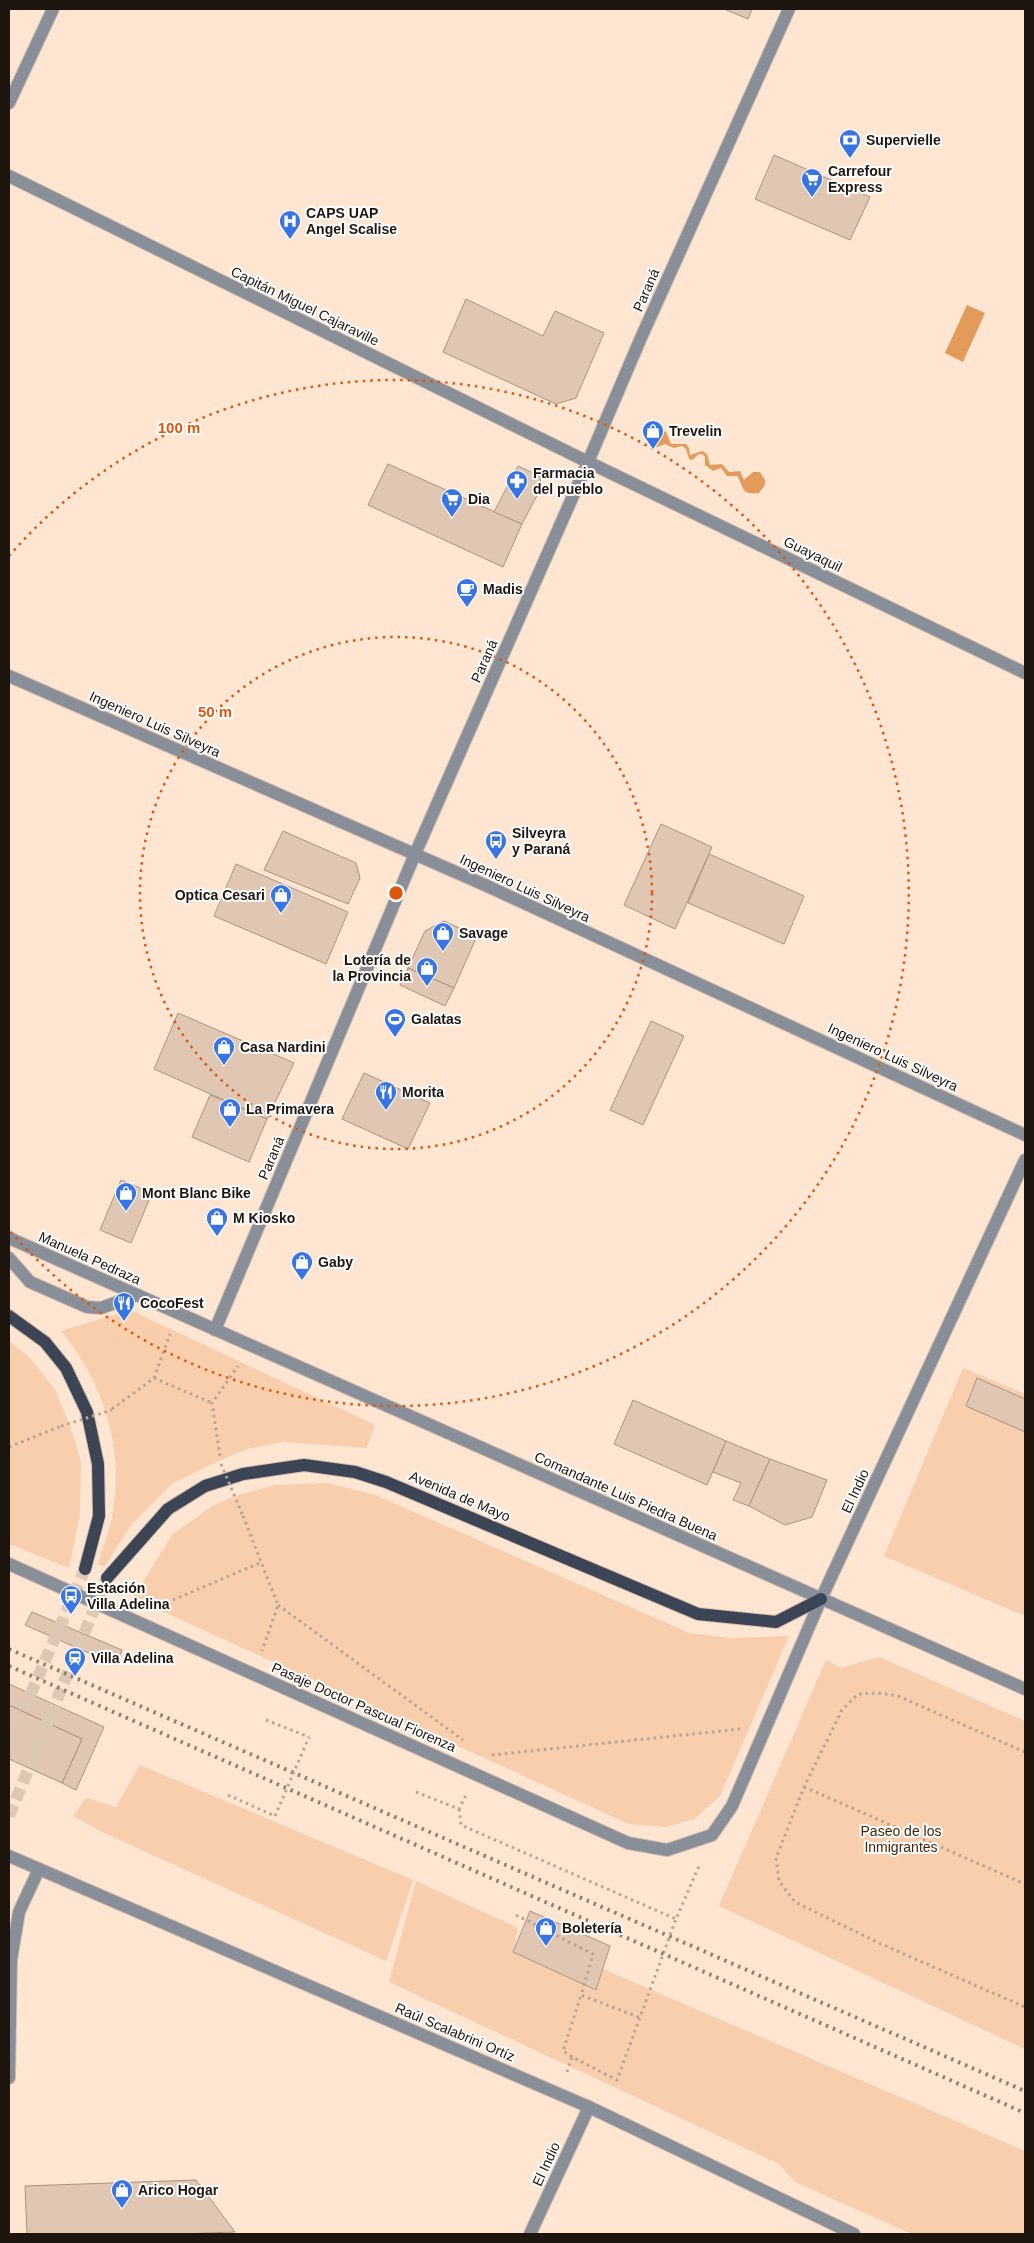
<svg xmlns="http://www.w3.org/2000/svg" width="1034" height="2243" font-family="Helvetica,sans-serif">
<style>
.green{fill:#f9ceac}
.water{fill:#e39b5c}
.building{fill:#dfc7b4;stroke:#aa9381}
.lines{fill:none;stroke-linecap:round;stroke-linejoin:round}
.major-tunnel{stroke:#ddc7b5;stroke-width:12;stroke-dasharray:12 6;stroke-linecap:butt}
.minor-casing{stroke:#d6c0af;stroke-width:14}
.major-casing{stroke:#d6c0af;stroke-width:14}
.path{stroke:#b8a495;stroke-width:3;stroke-dasharray:2.5 4;stroke-linecap:butt}
.minor{stroke:#898f99;stroke-width:12}
.major{stroke:#3b4556;stroke-width:12}
.rail{stroke:#907f71;stroke-width:4;stroke-dasharray:2.5 5;stroke-linecap:butt}
.path-bridge{stroke:#b8a495;stroke-width:3;stroke-dasharray:2.5 4;stroke-linecap:butt}
.ring{fill:none;stroke:#de560c;stroke-width:2.5;stroke-dasharray:2.5 5}
.labels{text-anchor:middle;dominant-baseline:central;stroke-width:4;stroke-linejoin:round;paint-order:stroke}
.poi-label{font-size:14px;font-weight:bold;fill:#1e150f;stroke:#fff;text-anchor:start}
.street-label{font-size:14px;fill:#1e150f;stroke:#fff}
.park-label{font-size:14px;fill:#412408;stroke:#fff}
.centre{fill:#de560c;stroke:#fff;stroke-width:2.5}
.ring-label{font-size:15px;text-anchor:middle;font-weight:bold;fill:#de560c;stroke:#fff;stroke-width:4;stroke-linejoin:round;paint-order:stroke}
</style>
<rect width="100%" height="100%" fill="#ffe6d2"/>
<g class="green">
<path d="M130,1310l245,115 -8,23 -84,-6 -36,7 -37,16 -37,18 -41,41 -28,43 -6,-3c4,-15 11,-31 14,-47 13,-68 -8,-134 -51,-186z"/>
<polygon points="9,1341 30,1358 56,1391 74,1438 81,1463 80,1515 69,1568 9,1544"/>
<polygon points="963,1368 1025,1394 1025,1616 884,1556"/>
<polygon points="327,1483 375,1495 414,1512 689,1633 730,1638 789,1636 720,1796 694,1819 666,1827 629,1824 133,1598 173,1534 214,1505 238,1495 275,1485"/>
<polygon points="879,1657 1025,1721 1025,2049 719,1906 826,1660 841,1668"/>
<polygon points="140,1765 413,1880 386,1961 102,1832 73,1816 86,1798 116,1807"/>
<polygon points="416,1881 518,1928 513,1952 595,1990 603,1969 1025,2151 1025,2234 912,2234 795,2182 779,2164 389,1982"/>
</g>
<g class="water">
<polygon points="967,305 985,313 963,362 945,353"/>
<path d="M656,429l10,3 5,12h15l3,4 1,7 12,-4 5,3 3,11 12,-1 7,8 11,-1 4,9 9,-8h7l5,8v5l-6,8c-19,2 -14,-5 -22,-17h-10l-6,-8 -8,3 -8,-6v-8l-3,-3h-3l-7,6 -3,-1 -3,-10 -4,-3 -8,2 -9,-4 -8,3h-5l-6,-5 1,-5z"/>
</g>
<g class="building">
<polygon points="724,9 752,9 748,19"/>
<polygon points="774,155 870,197 850,240 755,199"/>
<polygon points="466,299 543,336 555,311 604,333 576,398 556,404 443,352"/>
<polygon points="388,464 522,524 503,567 368,505"/>
<polygon points="518,466 540,476 541,488 522,524 494,512"/>
<polygon points="661,824 712,847 675,929 624,905"/>
<polygon points="283,831 356,863 360,878 348,904 264,870"/>
<polygon points="709,854 804,896 784,944 688,903"/>
<polygon points="236,864 348,912 326,964 214,916"/>
<polygon points="444,921 477,936 454,988 408,968 425,931"/>
<polygon points="408,968 454,988 445,1006 400,985"/>
<polygon points="178,1013 294,1063 267,1119 154,1069"/>
<polygon points="651,1021 684,1036 643,1125 610,1110"/>
<polygon points="364,1073 430,1103 408,1149 342,1119"/>
<polygon points="210,1095 267,1119 249,1162 192,1137"/>
<polygon points="121,1180 152,1193 131,1243 100,1230"/>
<polygon points="977,1378 1025,1399 1025,1432 966,1406"/>
<polygon points="633,1400 726,1441 707,1485 614,1444"/>
<polygon points="726,1441 770,1459 749,1506 733,1500 741,1483 713,1472"/>
<polygon points="770,1459 827,1480 812,1517 785,1525 749,1506"/>
<polygon points="32,1612 122,1650 116,1665 25,1625"/>
<polygon points="9,1684 104,1727 76,1790 62,1783 82,1739 9,1705"/>
<polygon points="9,1705 82,1739 62,1783 9,1759"/>
<polygon points="530,1911 610,1946 596,1990 513,1952"/>
<polygon points="196,2180 235,2232 178,2234 27,2234 25,2186"/>
</g>
<g class="lines">
<g class="major-tunnel">
<polyline points="9,1744 85,1569"/>
<polyline points="9,1816 107,1578"/>
</g>
<g class="minor-casing">
<g id="minor">
<polyline points="9,103 53,9"/>
<polyline points="9,176 588,462 1025,673"/>
<polyline points="9,676 485,885 1025,1135"/>
<polyline points="9,1238 1025,1689"/>
<polyline points="9,1258 30,1282 87,1307 101,1308 137,1295"/>
<polyline points="215,1330 415,854 588,462 640,340 789,9"/>
<polyline points="9,1564 628,1843 667,1850 712,1835 732,1806 821,1599 1025,1160"/>
<polyline points="9,1856 589,2107 854,2234"/>
<polyline points="9,2078 11,1960 19,1912 39,1869"/>
<polyline points="530,2234 589,2107"/>
</g>
</g>
<g class="major-casing">
<g id="major">
<polyline points="9,1316 45,1342 66,1368 87,1412 98,1464 99,1516 85,1569"/>
<polyline points="107,1578 168,1509 205,1486 243,1474 304,1465 355,1472 386,1482 698,1614 776,1622 821,1599"/>
</g>
</g>
<g class="path">
<polyline points="154,1378 212,1403"/>
<polyline points="112,1409 154,1378 170,1334"/>
<polyline points="9,1447 61,1426"/>
<polyline points="220,1456 212,1403 238,1366"/>
<polyline points="243,1516 278,1605 262,1651"/>
<polyline points="161,1605 262,1562"/>
<polyline points="278,1605 463,1740"/>
<polyline points="266,1720 309,1737"/>
<polyline points="1025,1752 898,1696 878,1693 858,1694 842,1710 804,1787 776,1858 779,1881 795,1902 881,1944 1025,2007"/>
<polyline points="492,1755 740,1729"/>
<polyline points="804,1787 1025,1884"/>
<polyline points="416,1792 459,1809 466,1795"/>
<polyline points="228,1795 275,1816"/>
<polyline points="459,1809 461,1825 676,1919"/>
<polyline points="516,1915 593,1954 581,1995 641,2018"/>
<polyline points="572,2057 563,2051 581,1995"/>
<polyline points="567,2072 572,2057 617,2080 676,1919 699,1866"/>
</g>
<use href="#minor" class="minor"/>
<use href="#major" class="major"/>
<g class="rail">
<polyline points="9,1649 1025,2091"/>
<polyline points="9,1666 1025,2113"/>
</g>
<g class="path-bridge">
<polyline points="61,1426 112,1410"/>
<polyline points="221,1464 243,1516"/>
<polyline points="275,1816 309,1737"/>
</g>
</g>
<g class="ring">
<circle cx="396" cy="893" r="256"/>
<path d="M9 556A513 513 0 1 1 9 1230"/>
</g>
<defs>
<g id="bank-pin" transform="scale(1.125)"><path d="M0 17L-7.5 6A9.5 9.5 0 1 1 7.5 6Z" fill="#3974e3" stroke="#fff"/><path d="M-6-4H6V4H-6ZM0-2.3a2.3 2.3 0 1 0 0 4.6a2.3 2.3 0 1 0 0-4.6Z" fill="#fff"/></g>
<g id="supermarket-pin" transform="scale(1.125)"><path d="M0 17L-7.5 6A9.5 9.5 0 1 1 7.5 6Z" fill="#3974e3" stroke="#fff"/><path d="M-6-5.5h2.5l.6 2H6L4.5 2H-2.5L-4.4-4H-6ZM-1.5 3.2a1.3 1.3 0 1 0 .1 0ZM3 3.2a1.3 1.3 0 1 0 .1 0Z" fill="#fff"/></g>
<g id="hospital-pin" transform="scale(1.125)"><path d="M0 17L-7.5 6A9.5 9.5 0 1 1 7.5 6Z" fill="#3974e3" stroke="#fff"/><path d="M-5-5h3v3.5h4V-5h3V5h-3V1.5h-4V5h-3Z" fill="#fff"/></g>
<g id="shop-pin" transform="scale(1.125)"><path d="M0 17L-7.5 6A9.5 9.5 0 1 1 7.5 6Z" fill="#3974e3" stroke="#fff"/><path d="M-5-2.5h2.3a2.7 3.5 0 0 1 5.4 0H5L5.5 6h-11ZM-1.5-2.5h3a1.5 2.3 0 0 0-3 0Z" fill="#fff"/></g>
<g id="pharmacy-pin" transform="scale(1.125)"><path d="M0 17L-7.5 6A9.5 9.5 0 1 1 7.5 6Z" fill="#3974e3" stroke="#fff"/><path d="M-2-6h4v4h4v4h-4v4h-4v-4h-4v-4h4Z" fill="#fff"/></g>
<g id="cafe-pin" transform="scale(1.125)"><path d="M0 17L-7.5 6A9.5 9.5 0 1 1 7.5 6Z" fill="#3974e3" stroke="#fff"/><path d="M-5.5-4.5H6V0H3Q3 3.5 0 3.5H-2.5Q-5.5 3.5-5.5 0ZM3-3.2v2h1.7v-2ZM-6 4.5H4V6H-6Z" fill="#fff"/></g>
<g id="bus-pin" transform="scale(1.125)"><path d="M0 17L-7.5 6A9.5 9.5 0 1 1 7.5 6Z" fill="#3974e3" stroke="#fff"/><path d="M-5-6H5V4H4V6H2V4H-2V6H-4V4H-5ZM-3.5-4V0h7V-4ZM-3.5 1.2v1.5H-2V1.2ZM2 1.2v1.5H3.5V1.2Z" fill="#fff"/></g>
<g id="stadium-pin" transform="scale(1.125)"><path d="M0 17L-7.5 6A9.5 9.5 0 1 1 7.5 6Z" fill="#3974e3" stroke="#fff"/><path d="M0-5a6.5 5 0 1 0 0 10a6.5 5 0 1 0 0-10ZM-3.5-1.8h7v3.6h-7Z" fill="#fff"/></g>
<g id="restaurant-pin" transform="scale(1.125)"><path d="M0 17L-7.5 6A9.5 9.5 0 1 1 7.5 6Z" fill="#3974e3" stroke="#fff"/><path d="M-5-6h1v4h1v-4h1v4h1v-4h1v5L-1.5 .5V6h-2V.5L-5-1ZM5-6V6H3V1.5H1.5Q1.5-4 5-6Z" fill="#fff"/></g>
<g id="station-pin" transform="scale(1.125)"><path d="M0 17L-7.5 6A9.5 9.5 0 1 1 7.5 6Z" fill="#3974e3" stroke="#fff"/><path d="M-3-6H3Q5-6 5-4V2Q5 4 3 4L4.5 6H3L1.5 4h-3L-3 6H-4.5L-3 4Q-5 4-5 2V-4Q-5-6-3-6ZM-3.5-4v3h7v-3ZM-3.5 1v1.5H-2V1ZM2 1v1.5H3.5V1Z" fill="#fff"/></g>
</defs>
<g fill-rule="evenodd">
<use href="#bank-pin" x="850" y="140"/>
<use href="#supermarket-pin" x="812" y="179"/>
<use href="#hospital-pin" x="290" y="221"/>
<use href="#shop-pin" x="653" y="431"/>
<use href="#pharmacy-pin" x="517" y="481"/>
<use href="#supermarket-pin" x="452" y="499"/>
<use href="#cafe-pin" x="467" y="589"/>
<use href="#bus-pin" x="496" y="841"/>
<use href="#shop-pin" x="281" y="895"/>
<use href="#shop-pin" x="443" y="933"/>
<use href="#shop-pin" x="427" y="968"/>
<use href="#stadium-pin" x="395" y="1019"/>
<use href="#shop-pin" x="224" y="1047"/>
<use href="#restaurant-pin" x="386" y="1092"/>
<use href="#shop-pin" x="230" y="1109"/>
<use href="#shop-pin" x="126" y="1193"/>
<use href="#shop-pin" x="217" y="1218"/>
<use href="#shop-pin" x="302" y="1262"/>
<use href="#restaurant-pin" x="124" y="1303"/>
<use href="#bus-pin" x="71" y="1596"/>
<use href="#station-pin" x="75" y="1658"/>
<use href="#shop-pin" x="546" y="1928"/>
<use href="#shop-pin" x="122" y="2190"/>
</g>
<g class="labels">
<g class="poi-label">
<text x="866" y="140">Supervielle</text>
<text x="828" y="171">Carrefour<tspan x="828" dy="16">Express</tspan></text>
<text x="306" y="213">CAPS UAP<tspan x="306" dy="16">Angel Scalise</tspan></text>
<text x="669" y="431">Trevelin</text>
<text x="533" y="473">Farmacia<tspan x="533" dy="16">del pueblo</tspan></text>
<text x="468" y="499">Dia</text>
<text x="483" y="589">Madis</text>
<text x="512" y="833">Silveyra<tspan x="512" dy="16">y Paraná</tspan></text>
<text x="265" y="895" text-anchor="end">Optica Cesari</text>
<text x="459" y="933">Savage</text>
<text x="411" y="960" text-anchor="end">Lotería de<tspan x="411" dy="16">la Provincia</tspan></text>
<text x="411" y="1019">Galatas</text>
<text x="240" y="1047">Casa Nardini</text>
<text x="402" y="1092">Morita</text>
<text x="246" y="1109">La Primavera</text>
<text x="142" y="1193">Mont Blanc Bike</text>
<text x="233" y="1218">M Kiosko</text>
<text x="318" y="1262">Gaby</text>
<text x="140" y="1303">CocoFest</text>
<text x="87" y="1588">Estación<tspan x="87" dy="16">Villa Adelina</tspan></text>
<text x="91" y="1658">Villa Adelina</text>
<text x="562" y="1928">Boletería</text>
<text x="138" y="2190">Arico Hogar</text>
</g>
<g class="street-label">
<text transform="translate(646 290) rotate(-66)">Paraná</text>
<text transform="translate(305 306) rotate(26)">Capitán Miguel Cajaraville</text>
<text transform="translate(813 554) rotate(26)">Guayaquil</text>
<text transform="translate(484 661) rotate(-66)">Paraná</text>
<text transform="translate(155 724) rotate(24)">Ingeniero Luis Silveyra</text>
<text transform="translate(525 888) rotate(25)">Ingeniero Luis Silveyra</text>
<text transform="translate(893 1057) rotate(25)">Ingeniero Luis Silveyra</text>
<text transform="translate(271 1158) rotate(-67)">Paraná</text>
<text transform="translate(90 1258) rotate(24)">Manuela Pedraza</text>
<text transform="translate(855 1491) rotate(-65)">El Indio</text>
<text transform="translate(460 1496) rotate(23)">Avenida de Mayo</text>
<text transform="translate(626 1496) rotate(24)">Comandante Luis Piedra Buena</text>
<text transform="translate(364 1707) rotate(24)">Pasaje Doctor Pascual Fiorenza</text>
<text transform="translate(455 2032) rotate(23)">Raúl Scalabrini Ortíz</text>
<text transform="translate(546 2164) rotate(-65)">El Indio</text>
</g>
<g class="park-label">
<text x="901" y="1831">Paseo de los<tspan x="901" dy="16">Inmigrantes</tspan></text>
</g>
</g>
<circle cx="396" cy="893" r="8" class="centre"/>
<g class="ring-label">
<text x="179" y="433">100 m</text>
<text x="215" y="717">50 m</text>
</g>
<rect width="1034" height="2243" fill="none" stroke="#1e150f" stroke-width="20"/>
</svg>
